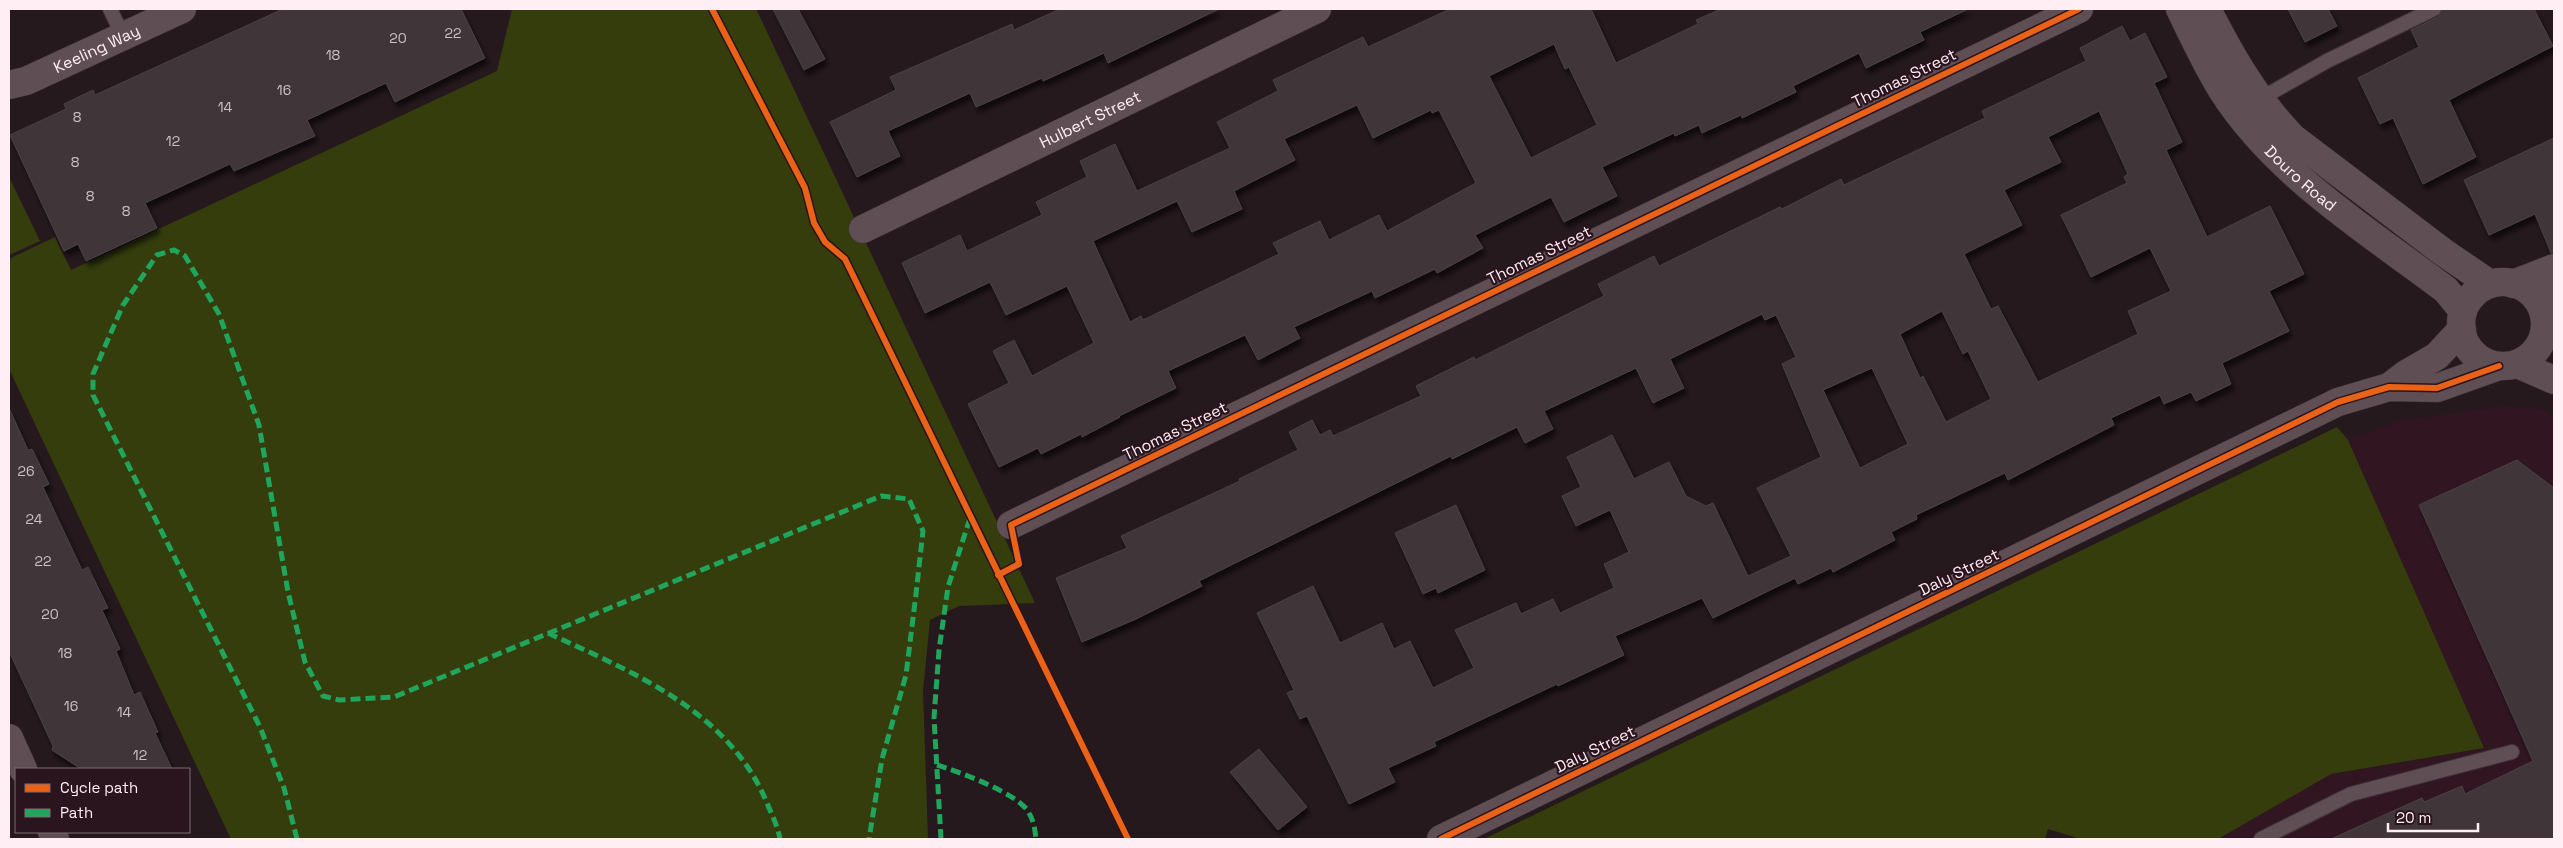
<svg xmlns="http://www.w3.org/2000/svg" width="2563" height="848" font-family="'Space Grotesk',sans-serif">
<style>
.built{fill:#311621}
.green{fill:#353d0d}
.building{fill:#403539;stroke:#4b4144;fill-rule:evenodd;filter:url(#shadow)}
.lines{fill:none;stroke-linecap:round;stroke-linejoin:round}
.service-casing{stroke:#3e3338;stroke-width:16}
.minor-casing{stroke:#3e3338;stroke-width:29}
.tertiary-casing{stroke:#3e3338;stroke-width:29}
.service{stroke:#5f4f55;stroke-width:14}
.minor{stroke:#5f4f55;stroke-width:28}
.tertiary{stroke:#5f4f55;stroke-width:28}
.quiet{stroke:#20a55d;stroke-width:5;stroke-dasharray:10 5;stroke-linecap:butt}
.cycleway-casing{stroke:#2a141d;stroke-width:9}
.cycleway{stroke:#ea6118;stroke-width:6}
.labels{text-anchor:middle;dominant-baseline:central;stroke-width:4.5;stroke-linejoin:round;paint-order:stroke}
.number-label{font-size:14px;fill:#cfc0c4}
.street-label{font-size:16px;fill:#ffeef3;stroke:#2a141d}
</style>
<defs>
<filter id="shadow"><feDropShadow dx="3" dy="5.5" stdDeviation="2.5" flood-color="#0009"/></filter>
</defs>
<rect width="100%" height="100%" fill="#25191e"/>
<polygon class="built" points="2505,406 2543,409 2554,418 2554,839 2218,839 2331,774 2484,748 2348,440 2398,421"/>
<g class="green">
<polygon points="512,9 756,9 768,34 1035,603 959,606 930,620 923,691 928,839 231,839 9,369 9,259 55,237 71,270 497,71"/>
<polygon points="9,177 40,241 9,255"/>
<polygon points="2337,427 2348,440 2484,748 2331,774 2218,839 2081,839 2048,829 2045,839 1484,839"/>
</g>
<g class="building">
<polygon points="283,9 461,9 485,58 395,102 386,83 307,120 315,136 234,171 230,164 145,203 157,228 86,261 78,244 64,251 10,135 66,109 64,104 93,90 95,95"/>
<polygon points="773,9 798,9 825,59 804,70"/>
<polygon points="1060,9 1219,9 1108,63 1104,53 1043,81 1042,78 976,107 970,93 888,131 900,156 857,177 830,122 896,90 890,77 1012,24 1014,30"/>
<path d="M1450,9h141l25,54 82,-39 -2,-4 25,-11h247l-48,23 4,8 -58,28 -7,-15 -66,33 3,6 -54,26 -1,-3 -39,18 -3,-8 -24,11 -1,-3 -72,34 15,29 -53,26 -13,-25 -76,38 8,13 -46,25 -2,-4 -60,29 -3,-7 -78,36 6,11 -42,22 -13,-25 -77,36 8,17 -57,28 1,1 -38,20 -1,-3 -40,20 -3,-6 -39,19 -31,-63 41,-21 -16,-32 21,-11 18,36 62,-33 -27,-57 -61,29 -16,-33 -65,31 -23,-50 58,-28 7,16 75,-36 -6,-13 51,-25 -7,-16 35,-17 22,47 93,-43 -13,-26 61,-31 -5,-11 90,-43 5,10zM1554,44l11,25 4,-2 28,58 -66,33 -42,-82zM1357,105l16,33 58,-28 1,3 7,-3 37,73 -89,48 -8,-16 -50,25 -9,-19 -47,22 6,11 -136,66 -2,-4 -11,6 -37,-81 84,-40 15,31 50,-23 -8,-18 61,-31 -11,-21z"/>
<polygon points="2288,9 2328,9 2337,26 2305,42"/>
<polygon points="2443,9 2534,9 2553,46 2449,100 2476,157 2423,184 2393,118 2380,124 2358,78 2419,47 2411,30 2438,17"/>
<path d="M2122,26l8,15 15,-8 22,44 -13,6 28,59 -16,8 41,87 63,-31 34,68 -35,17 20,40 -67,32 9,21 -35,17 -5,-9 -27,12 -4,-9 -49,23 3,7 -106,55 -3,-7 -89,42 1,4 -26,13 4,8 -62,32 -2,-4 -33,16 -3,-6 -82,40 -11,-20 -87,38 9,19 -66,31 -1,-2 -123,58 2,4 -48,22 7,14 -46,22 -42,-88 -7,3 -13,-26 7,-3 -37,-77 56,-27 27,57 42,-20 12,26 16,-8 23,47 41,-20 -19,-38 61,-27 5,11 32,-15 7,14 54,-25 -10,-24 25,-12 -19,-42 -34,16 -14,-30 19,-9 -14,-30 45,-22 22,44 35,-17 17,34 20,10 7,-3 35,73 43,-20 -34,-68 64,-31 -39,-93 14,-7 -20,-42 -11,5 -3,-6 -92,45 14,29 -31,15 -17,-35 -92,43 9,18 -28,14 -8,-16 -65,32 -1,-3 -252,125 3,5 -66,33 -54,23 -26,-64 71,-30 -6,-12 119,-55 -1,-2 59,-29 -9,-18 23,-12 8,15 10,-5 3,6 88,-40 -5,-10 58,-29 1,3 129,-64 -6,-12 56,-28 5,10 121,-59 2,2 59,-30 3,6 141,-67 -3,-7 104,-50 -6,-13zM2099,111l29,63 -4,3 3,6 -66,32 30,62 59,-29 21,43 -43,20 10,23 -100,48 -40,-76 -7,3 -27,-55 58,-29 -18,-35 57,-28 -13,-25zM1942,311l21,43 5,-3 23,48 -45,23 -23,-46 -3,2 -20,-44zM1872,368l36,76 -48,24 -37,-78z"/>
<polygon points="2554,138 2554,253 2551,253 2535,214 2489,235 2464,180"/>
<polygon points="9,408 28,450 32,449 49,484 43,487 82,570 88,567 108,608 102,610 120,649 116,651 134,695 140,692 158,732 155,733 172,769 81,769 52,750 53,746 9,651"/>
<polygon points="2517,460 2554,488 2554,839 2331,839 2422,798 2424,802 2462,786 2465,794 2533,761 2419,505"/>
<polygon points="1456,505 1485,570 1438,593 1436,588 1423,594 1395,533"/>
<polygon points="1259,749 1307,807 1278,830 1230,772"/>
</g>
<g class="lines">
<g class="service-casing">
<g id="service">
<polyline points="110,9 123,36"/>
<polyline points="2260,99 2327,61 2434,9"/>
<polyline points="2261,839 2351,794 2512,752"/>
</g>
</g>
<g class="minor-casing">
<g id="minor">
<path id="s1" d="M9,85l17,-4 156,-72"/>
<path id="s2" d="M863,229l454,-220"/>
<polyline points="2513,284 2554,268"/>
<polyline points="2543,310 2554,296"/>
<polyline points="2389,387 2406,374 2437,356 2462,329"/>
<polyline points="1011,525 2079,9"/>
<polyline points="9,738 23,769"/>
<polyline points="52,832 55,839"/>
<polyline points="1441,839 2338,402 2389,387 2437,388 2499,366"/>
</g>
</g>
<g class="tertiary-casing">
<g id="tertiary">
<path id="s3" d="M2180,9c13,27 26,55 42,81 53,84 146,141 224,200l17,21"/>
<path d="M2207,9c24,47 49,91 86,129l150,114 47,32"/>
<circle cx="2503" cy="324" r="42"/>
<polyline points="2517,364 2554,380"/>
</g>
</g>
<use href="#service" class="service"/>
<use href="#minor" class="minor"/>
<use href="#tertiary" class="tertiary"/>
<g class="quiet">
<path d="M548,633c86,40 181,78 219,170 5,12 11,24 13,36"/>
<path d="M937,765c20,6 83,29 92,48 5,8 6,17 7,26"/>
<polyline points="297,839 284,788 260,727 93,395 93,374 123,305 157,255 174,250 185,256 219,314 259,425 288,592 305,662 323,696 339,700 394,697 881,496 909,499 923,531 916,594 906,675 882,759 869,839"/>
<polyline points="941,839 934,718 939,650 948,587 970,518"/>
</g>
<g class="cycleway-casing">
<g id="cycleway">
<polyline points="712,9 805,188 814,223 825,242 845,259 1128,839"/>
<polyline points="998,575 1019,564 1011,525 2079,9"/>
<polyline points="1441,839 2338,402 2389,387 2437,388 2499,366"/>
</g>
</g>
<use href="#cycleway" class="cycleway"/>
</g>
<g class="labels">
<g class="number-label">
<text x="453" y="33">22</text>
<text x="398" y="38">20</text>
<text x="333" y="55">18</text>
<text x="284" y="90">16</text>
<text x="225" y="107">14</text>
<text x="77" y="117">8</text>
<text x="173" y="141">12</text>
<text x="75" y="162">8</text>
<text x="90" y="196">8</text>
<text x="126" y="211">8</text>
<text x="26" y="471">26</text>
<text x="34" y="519">24</text>
<text x="43" y="561">22</text>
<text x="50" y="614">20</text>
<text x="65" y="653">18</text>
<text x="71" y="706">16</text>
<text x="124" y="712">14</text>
<text x="140" y="755">12</text>
</g>
<g class="street-label">
<text stroke="none"><textPath href="#s1" startOffset="95">Keeling Way</textPath></text>
<text transform="translate(1904 78) rotate(-26)">Thomas Street</text>
<text stroke="none"><textPath href="#s2" startOffset="252">Hulbert Street</textPath></text>
<text stroke="none"><textPath href="#s3" startOffset="210">Douro Road</textPath></text>
<text transform="translate(1539 255) rotate(-26)">Thomas Street</text>
<text transform="translate(1175 431) rotate(-26)">Thomas Street</text>
<text transform="translate(1959 572) rotate(-26)">Daly Street</text>
<text transform="translate(1595 749) rotate(-26)">Daly Street</text>
</g>
</g>
<rect width="2563" height="848" fill="none" stroke="#ffeef3" stroke-width="20"/>
<rect x="15" y="768" width="175" height="65" fill="#2a141d" stroke="#7f6b73"/>
<rect x="25" y="784" width="25" height="8" fill="#ea6118" stroke="#7f6b73"/>
<text x="60" y="793" font-size="15" fill="#ffeef3">Cycle path</text>
<rect x="25" y="809" width="25" height="8" fill="#20a55d" stroke="#7f6b73"/>
<text x="60" y="818" font-size="15" fill="#ffeef3">Path</text>
<path d="M2388 823v8h90v-8" fill="none" stroke="#ffeef3" stroke-width="2.5"/>
<text x="2396" y="823" font-size="15" fill="#ffeef3" stroke="#2a141d" stroke-width="4" paint-order="stroke">20 m</text>
</svg>
